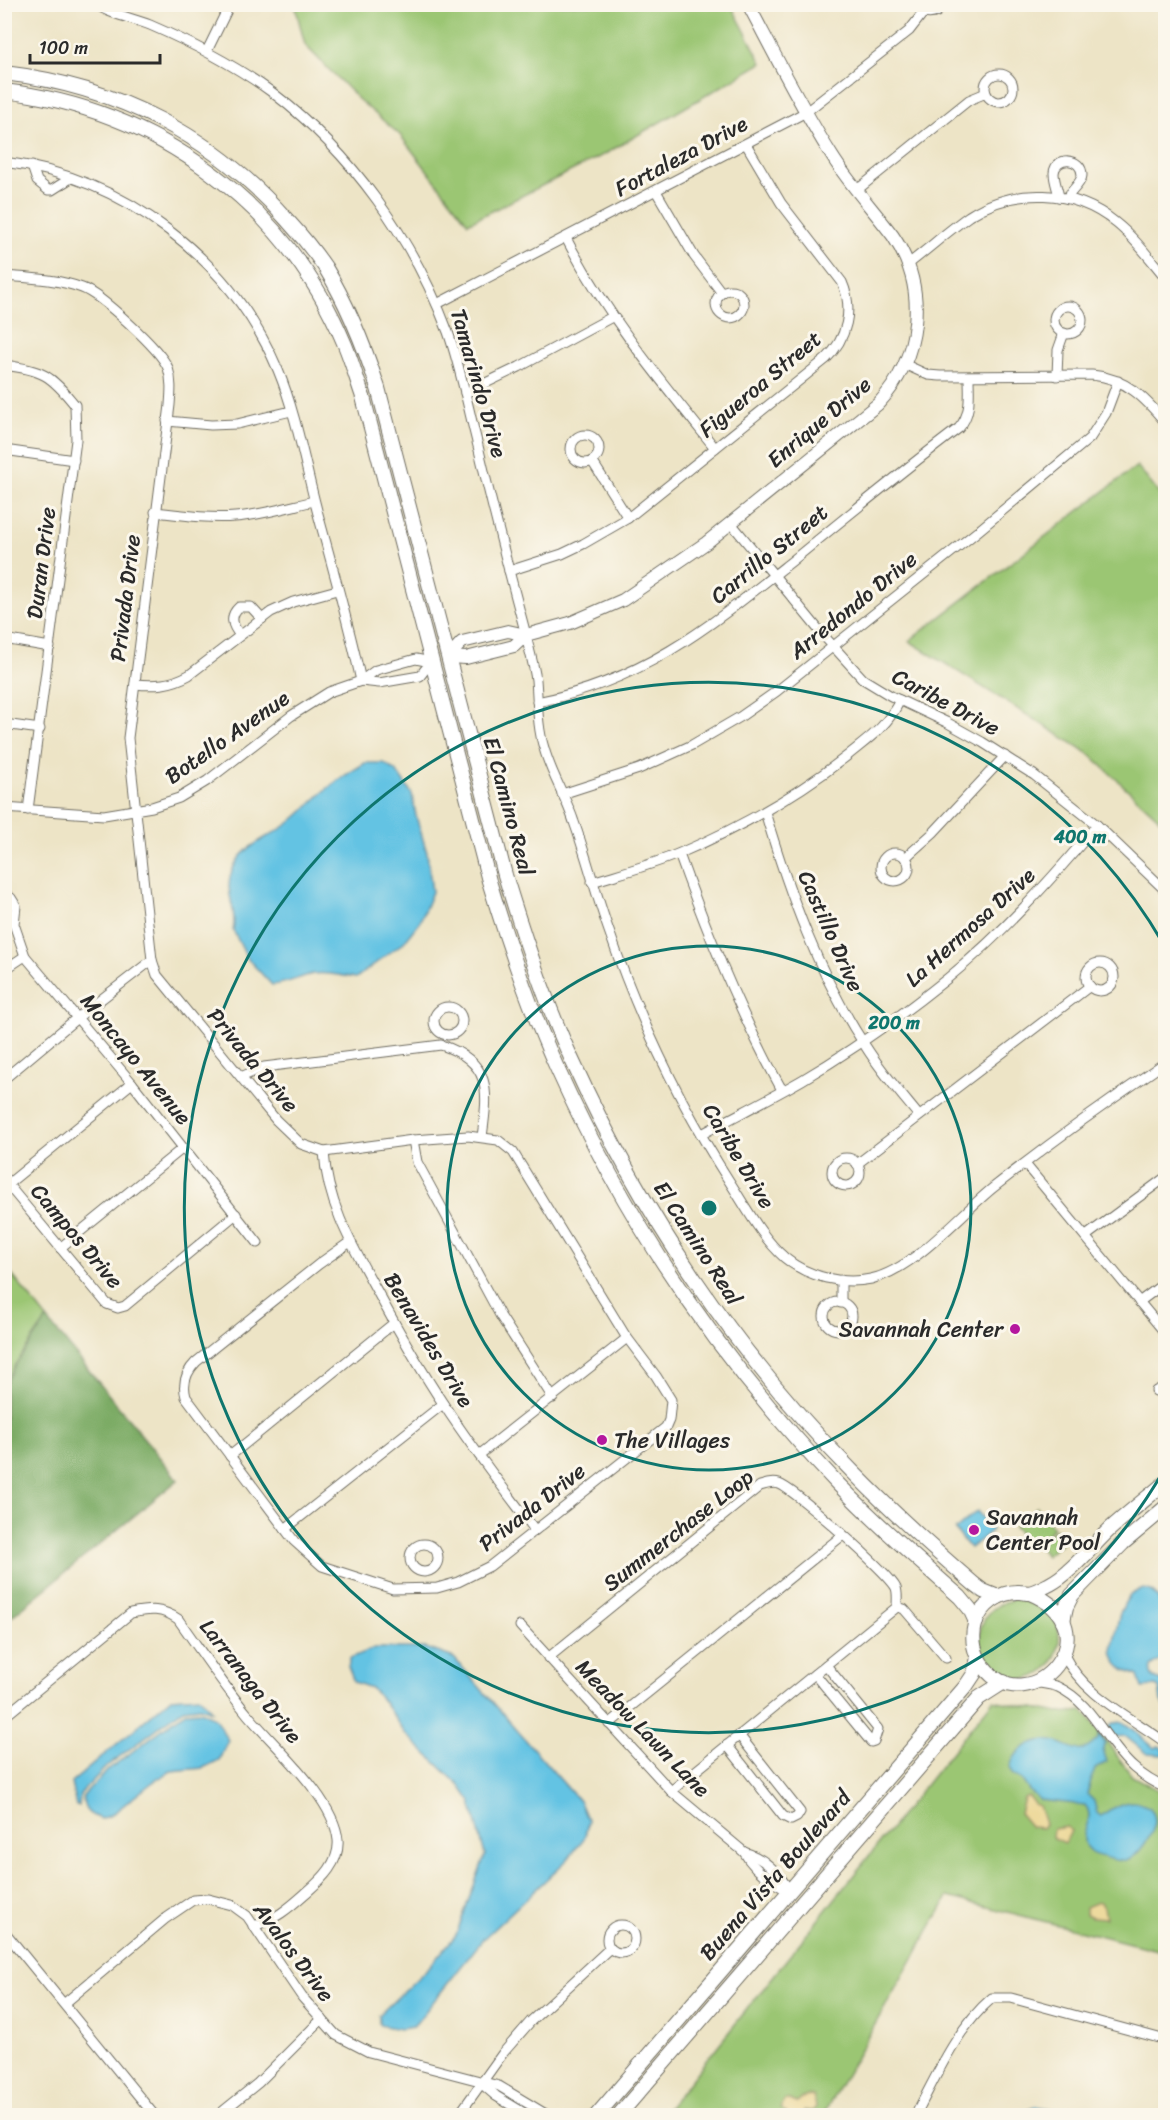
<svg xmlns="http://www.w3.org/2000/svg" width="1170" height="2120" font-family="Sriracha,sans-serif">
<style>
.green{fill:#9bc673;stroke:#63784f;stroke-width:1.5}
.forest{fill:#7cab65;stroke:#546b48;stroke-width:1.5}
.sand{fill:#eeda9e;stroke:#8c8264;stroke-width:1.5}
.water{fill:#64c3e3;stroke:#487787;stroke-width:1.5}
.lines{fill:none;stroke-linecap:round;stroke-linejoin:round}
.minor-casing{stroke:#6f6c61;stroke-width:11}
.tertiary-casing{stroke:#6f6c61;stroke-width:14}
.secondary-casing{stroke:#6f6c61;stroke-width:16}
.minor{stroke:#fff;stroke-width:9}
.tertiary{stroke:#fff;stroke-width:12}
.secondary{stroke:#fff;stroke-width:14}
.ring{fill:none;stroke:#0f766e;stroke-width:3}
.poi-dot{fill:#b5179e;stroke:#fbf7ec;stroke-width:2}
.labels{text-anchor:middle;dominant-baseline:central;stroke-width:6;stroke-linejoin:round;paint-order:stroke}
.street-label{font-size:22px;fill:#2b2b2b;stroke:#fbf7ec}
.poi-label{font-size:22px;fill:#2b2b2b;stroke:#fbf7ec;text-anchor:start}
.centre{fill:#0f766e;stroke:#fbf7ec;stroke-width:3}
.ring-label{font-size:18px;text-anchor:middle;font-weight:bold;fill:#0f766e;stroke:#fbf7ec;stroke-width:6;stroke-linejoin:round;paint-order:stroke}
</style>
<rect width="100%" height="100%" fill="#fbf7ec"/>
<filter id="ink" filterUnits="userSpaceOnUse"><feTurbulence type="fractalNoise" baseFrequency=".0167" numOctaves="2"/><feDisplacementMap in="SourceGraphic" scale="12" xChannelSelector="R" yChannelSelector="G"/><feConvolveMatrix kernelMatrix="1 2 1 2 8 2 1 2 1" color-interpolation-filters="sRGB"/></filter>
<filter id="wash" filterUnits="userSpaceOnUse"><feTurbulence type="fractalNoise" baseFrequency=".008" numOctaves="4" result="noise"/><feDisplacementMap in="SourceGraphic" scale="24" xChannelSelector="R" yChannelSelector="G"/><feGaussianBlur stdDeviation="1.35" result="paint"/><feColorMatrix in="noise" values="0 0 0 0 0 0 0 0 0 0 0 0 0 0 0 0 0 1.4 0 .05"/><feComposite in="paint" operator="in"/></filter>
<g filter="url(#wash)">
<rect width="100%" height="100%" fill="#ede4c6"/>
<g class="green">
<polygon points="295,5 731,5 762,63 605,154 468,223 400,135 359,100 305,45"/>
<polygon points="1137,466 1165,501 1165,824 1088,753 909,641"/>
<polygon points="5,1266 47,1319 15,1365 5,1385"/>
<polygon points="1037,1507 1054,1528 1031,1547 1014,1526"/>
<polygon points="1057,1529 1066,1539 1046,1556 1038,1545"/>
<path d="M1021,1598c67,14 35,98 -14,78 -9,-3 -17,-8 -21,-17 -17,-31 3,-57 35,-61z"/>
<polygon points="993,1700 1059,1713 1084,1711 1132,1776 1165,1794 1165,1952 948,1897 823,2115 662,2116"/>
</g>
<polygon class="forest" points="47,1319 178,1480 5,1622 5,1385 15,1365"/>
<g class="sand">
<polygon points="1028,1796 1034,1804 1039,1806 1045,1824 1042,1828 1031,1827 1020,1814 1024,1798"/>
<polygon points="1067,1827 1071,1831 1065,1843 1052,1837 1053,1829"/>
<polygon points="1098,1902 1100,1902 1104,1907 1106,1918 1092,1917 1086,1914 1086,1907"/>
<polygon points="810,2095 814,2097 816,2107 812,2111 804,2110 803,2115 789,2115 780,2108 785,2100 790,2100 797,2103 805,2096"/>
</g>
<g class="water">
<path d="M365,763h19l13,9 15,22 4,22 11,37 5,39 -12,29 -16,21 -48,36c-14,-2 -28,-6 -43,-4 -14,3 -26,10 -41,11l-25,-27 -14,-28c5,-20 -10,-39 -1,-59 10,-26 35,-32 56,-47 16,-12 29,-28 45,-40 10,-8 21,-14 32,-21z"/>
<polygon points="977,1511 992,1530 970,1548 955,1530"/>
<path d="M1141,1589c29,0 25,48 24,68l-14,10c-2,9 4,12 11,14l3,-1v26l-4,-5 -2,-13 -3,-2 -14,2 -4,-12c-14,-7 -23,-8 -26,-26l8,-37 6,-12 4,-6z"/>
<polygon points="375,1648 426,1648 454,1658 580,1802 588,1821 585,1837 568,1859 484,1938 413,2027 400,2029 379,2025 379,2015 429,1967 456,1935 485,1855 471,1802 460,1786 405,1733 383,1701 371,1688 354,1682 348,1667 350,1658"/>
<polygon points="199,1696 212,1711 200,1707 183,1709 107,1766 80,1794 79,1806 76,1806 71,1783 171,1698"/>
<path d="M200,1711l15,7 13,22 -9,20 -16,8 -32,3 -18,11 -42,33 -10,4c-13,-5 -18,-8 -18,-23l26,-27 76,-57z"/>
<path d="M1122,1722c13,7 21,18 33,26l4,-2 6,5 -3,4 -15,-1 -22,-18 -10,1 -7,-9 6,-5z"/>
<path d="M1099,1734l6,9 -2,6 4,13 -12,7 -8,25 7,7 3,12 4,3c16,-12 30,-20 49,-8 3,4 5,8 5,13 0,11 -18,37 -29,40 -7,1 -13,-2 -19,-3 -5,-2 -12,-2 -17,-6 -17,-18 8,-31 -5,-47l-45,-5 -10,-8 -8,-12 -10,-6 -2,-7c6,-21 30,-32 50,-24 9,3 16,9 27,5 4,-2 8,-6 11,-9z"/>
<polygon points="1036,2106 1082,2115 1024,2115 1028,2110"/>
</g>
</g>
<g filter="url(#ink)">
<g class="lines">
<g class="minor-casing">
<g id="minor">
<path d="M96,4c15,11 37,14 54,21 44,19 85,40 123,68 79,60 140,146 175,239 13,37 20,76 30,114 15,63 31,126 48,189 3,15 8,30 10,45 2,23 1,46 8,68 7,26 22,49 30,74 13,36 22,73 35,109 30,88 72,175 122,253 16,25 31,54 54,74 23,19 57,27 86,21 44,-10 88,-64 123,-92 56,-44 113,-85 172,-125"/>
<path d="M917,4c3,9 11,12 20,8l6,-8"/>
<polyline points="207,51 230,4"/>
<circle cx="999" cy="88" r="14"/>
<path d="M4,162c120,15 227,97 274,208 19,46 27,96 40,144 15,55 31,111 43,167"/>
<polyline points="32,166 37,181 48,190 52,190 71,178"/>
<polyline points="857,190 969,100 986,93"/>
<polyline points="656,191 694,256 722,293"/>
<path d="M1059,197c-1,-7 -5,-16 -5,-24 1,-17 28,-16 28,2 0,7 -11,16 -15,23"/>
<path d="M566,238c40,77 95,143 149,210"/>
<path d="M907,265c21,-16 41,-34 62,-49 46,-29 105,-28 147,7 19,15 34,36 50,55"/>
<path d="M4,276c26,2 54,3 78,12 19,7 78,61 86,80 4,12 3,24 2,37l-42,333 24,222 5,15 119,145 25,24 23,8 89,-12 55,-4 30,4 15,12 112,183 31,41 15,24 -2,20 -3,7 -176,139 -32,16 -21,6 -44,1 -71,-23 -28,-25 -108,-144c-4,-14 0,-25 10,-35l123,-98 31,-22"/>
<circle cx="730" cy="304" r="14"/>
<polyline points="437,304 806,112 909,31 923,13"/>
<circle cx="1068" cy="320" r="14"/>
<path d="M4,365c39,5 47,10 71,40l1,35 -48,370"/>
<path d="M906,365l22,10 12,1 152,-1c34,3 53,23 74,48"/>
<polyline points="1057,376 1058,350 1064,333"/>
<polyline points="465,393 519,367 612,317"/>
<polyline points="167,421 211,425 237,424 291,411"/>
<circle cx="585" cy="449" r="14"/>
<polyline points="4,450 74,460"/>
<polyline points="592,461 628,518"/>
<path d="M155,512c26,3 54,7 80,5 27,-2 53,-10 79,-16"/>
<polyline points="731,523 823,635 863,679 891,696 946,722 982,742 1034,775 1097,825 1166,891"/>
<path d="M509,571l53,-17 21,-10 45,-26 198,-159c21,-20 28,-50 16,-77l-61,-79 -35,-59"/>
<path d="M240,635c-8,-9 -11,-19 -1,-28h12l11,12"/>
<polyline points="4,639 50,647"/>
<path d="M135,684c20,2 36,1 54,-9l82,-63 22,-10 44,-12"/>
<path d="M537,702c107,-21 172,-75 255,-141 55,-45 110,-90 167,-133 13,-15 10,-33 10,-51"/>
<polyline points="4,724 40,729"/>
<polyline points="562,794 639,769 692,745 740,717 777,691 978,531 1090,438 1106,413 1118,381"/>
<polyline points="4,808 104,815 152,807 179,798 207,781 291,716 329,692 361,681 376,670 416,659 431,662 420,676 379,683 361,681"/>
<path d="M765,812c24,81 54,164 101,235 15,24 35,47 53,69"/>
<circle cx="895" cy="867" r="14"/>
<path d="M679,854c29,81 61,160 103,236"/>
<polyline points="905,858 933,833 1005,756"/>
<path d="M592,882c29,-9 60,-17 88,-29 59,-25 116,-57 167,-97 22,-18 40,-29 53,-56"/>
<polyline points="4,893 11,898 16,906 14,924 25,956 132,1083 258,1243"/>
<circle cx="1100" cy="977" r="14"/>
<polyline points="4,970 25,956"/>
<circle cx="448" cy="1021" r="14"/>
<path d="M241,1077l23,-10 177,-22c52,17 47,47 41,92"/>
<polyline points="4,1079 77,1018 152,960"/>
<path d="M702,1134c33,-18 67,-35 100,-54 51,-30 100,-65 146,-102 55,-45 103,-98 149,-153"/>
<polyline points="413,1140 417,1162 501,1317 553,1398"/>
<path d="M324,1152c3,52 29,95 53,139 21,39 43,78 67,114 28,43 60,84 91,125"/>
<circle cx="846" cy="1172" r="14"/>
<polyline points="857,1164 1090,986"/>
<polyline points="1025,1164 1166,1334"/>
<polyline points="4,1180 107,1304 118,1308 125,1306 236,1214"/>
<polyline points="8,1184 132,1083"/>
<polyline points="1086,1236 1166,1177"/>
<polyline points="60,1248 183,1148"/>
<polyline points="1139,1302 1166,1282"/>
<circle cx="838" cy="1316" r="14"/>
<polyline points="841,1303 841,1280"/>
<polyline points="1156,1391 1166,1386"/>
<polyline points="479,1455 627,1338"/>
<polyline points="230,1456 394,1323"/>
<polyline points="285,1529 443,1404"/>
<circle cx="424" cy="1558" r="14"/>
<polyline points="897,1607 904,1609 946,1658"/>
<path d="M520,1626l151,165 73,61c9,17 27,30 45,39"/>
<path d="M1064,1655c20,41 66,61 102,88"/>
<path d="M548,1658l212,-172c6,-2 13,-4 19,-2 15,5 111,90 117,104 2,5 1,13 1,19l-226,184"/>
<polyline points="815,1674 871,1742 874,1741 878,1729 826,1665"/>
<path d="M1035,1682c7,2 16,2 23,5 35,16 48,57 76,81 9,8 20,15 32,20"/>
<path d="M4,1717l127,-104c19,-4 31,-5 47,6 23,32 45,66 70,96 27,32 86,83 90,125 2,22 -16,39 -31,52 -17,15 -31,28 -54,34"/>
<polyline points="609,1724 843,1535"/>
<polyline points="727,1745 783,1816 791,1820 797,1817 800,1812 739,1735"/>
<path d="M744,1852c20,6 36,21 45,39"/>
<circle cx="621" cy="1939" r="14"/>
<polyline points="4,1931 155,2116"/>
<polyline points="65,2003 165,1919 193,1900 208,1899 232,1905 247,1916 302,1997 336,2035 369,2052 499,2086 549,2116"/>
<polyline points="482,2084 496,2096 529,2116"/>
<polyline points="217,2116 258,2083 322,2019"/>
<polyline points="458,2116 503,2053 531,2021 610,1948"/>
<path d="M915,2116c22,-41 41,-87 77,-118h19l155,42"/>
</g>
</g>
<g class="tertiary-casing">
<g id="tertiary">
<path d="M448,657l18,1 48,-12 12,-11 44,-12 53,-23 83,-57 172,-139c43,-46 51,-115 15,-168 -20,-27 -43,-51 -61,-80 -31,-49 -57,-101 -84,-152"/>
<polyline points="448,657 462,642 508,631 526,635"/>
</g>
</g>
<g class="secondary-casing">
<g id="secondary">
<path d="M4,73c113,13 210,63 284,148 13,14 26,30 37,46 23,38 39,78 53,121l127,487c19,63 40,127 68,187 68,150 163,292 279,409 39,40 80,77 123,114l8,6 15,6"/>
<path d="M4,91c152,18 282,112 341,254 7,17 12,35 18,52l126,484c19,63 40,126 68,187 69,153 164,293 280,415 39,40 81,77 123,114l10,12 6,13"/>
<path d="M1030,1593c86,35 0,133 -46,74 -10,-12 -13,-28 -9,-43 6,-19 25,-33 45,-32 3,0 6,1 9,1 6,-1 15,-6 21,-9 21,-11 42,-38 60,-55 18,-16 37,-31 56,-47"/>
<polyline points="1063,1621 1066,1607 1072,1595 1123,1543 1166,1507"/>
<polyline points="596,2116 966,1686 974,1674 978,1658"/>
<polyline points="618,2116 979,1698 1004,1682"/>
</g>
</g>
<use href="#minor" class="minor"/>
<use href="#tertiary" class="tertiary"/>
<use href="#secondary" class="secondary"/>
</g>
</g>
<g class="ring">
<circle cx="709" cy="1208" r="262"/>
<path d="M1164 1470A525 525 0 1 1 1164 945"/>
</g>
<g class="poi-dot">
<circle cx="1015" cy="1329" r="6"/>
<circle cx="602" cy="1440" r="6"/>
<circle cx="974" cy="1530" r="6"/>
</g>
<g class="labels">
<g class="street-label">
<text transform="translate(681 156) rotate(-28)">Fortaleza Drive</text>
<text transform="translate(479 383) rotate(74)">Tamarindo Drive</text>
<text transform="translate(760 384) rotate(-40)">Figueroa Street</text>
<text transform="translate(819 422) rotate(-40)">Enrique Drive</text>
<text transform="translate(769 554) rotate(-39)">Carrillo Street</text>
<text transform="translate(41 563) rotate(-83)">Duran Drive</text>
<text transform="translate(125 598) rotate(-83)">Privada Drive</text>
<text transform="translate(853 605) rotate(-39)">Arredondo Drive</text>
<text transform="translate(946 702) rotate(28)">Caribe Drive</text>
<text transform="translate(227 737) rotate(-35)">Botello Avenue</text>
<text transform="translate(509 806) rotate(75)">El Camino Real</text>
<text transform="translate(970 927) rotate(-42)">La Hermosa Drive</text>
<text transform="translate(831 931) rotate(66)">Castillo Drive</text>
<text transform="translate(136 1059) rotate(51)">Moncayo Avenue</text>
<text transform="translate(253 1060) rotate(50)">Privada Drive</text>
<text transform="translate(739 1156) rotate(59)">Caribe Drive</text>
<text transform="translate(77 1236) rotate(50)">Campos Drive</text>
<text transform="translate(698 1243) rotate(57)">El Camino Real</text>
<text transform="translate(429 1340) rotate(59)">Benavides Drive</text>
<text transform="translate(532 1507) rotate(-38)">Privada Drive</text>
<text transform="translate(678 1530) rotate(-38)">Summerchase Loop</text>
<text transform="translate(251 1681) rotate(52)">Larranaga Drive</text>
<text transform="translate(643 1728) rotate(46)">Meadow Lawn Lane</text>
<text transform="translate(775 1875) rotate(-49)">Buena Vista Boulevard</text>
<text transform="translate(294 1952) rotate(53)">Avalos Drive</text>
</g>
<g class="poi-label">
<text x="1003" y="1329" text-anchor="end">Savannah Center</text>
<text x="614" y="1440">The Villages</text>
<text x="986" y="1517">Savannah<tspan x="986" dy="25">Center Pool</tspan></text>
</g>
</g>
<circle cx="709" cy="1208" r="9" class="centre"/>
<g class="ring-label">
<text x="1080" y="843">400 m</text>
<text x="894" y="1029">200 m</text>
</g>
<rect width="1170" height="2120" fill="none" stroke="#fbf7ec" stroke-width="24"/>
<path d="M30 54v9h130v-9" fill="none" stroke="#2b2b2b" stroke-width="3"/>
<text x="39" y="54" font-size="18" fill="#2b2b2b" stroke="#fbf7ec" stroke-width="4.5" paint-order="stroke">100 m</text>
</svg>
